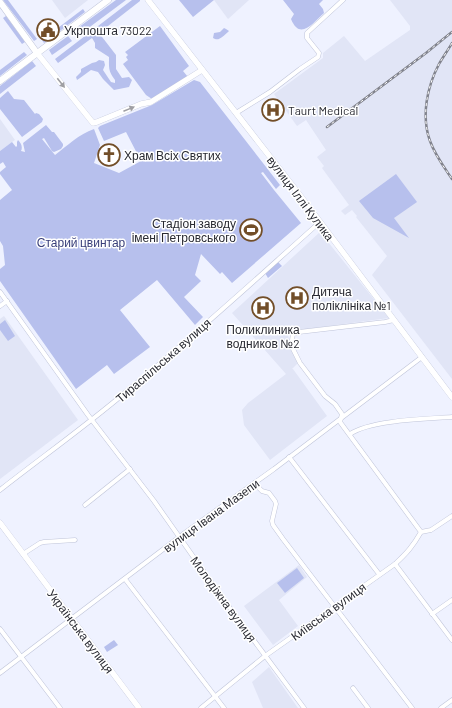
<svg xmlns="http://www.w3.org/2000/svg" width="452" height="708" font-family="Barlow,sans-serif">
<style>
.built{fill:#e1e5f6}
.green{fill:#b7c0ed}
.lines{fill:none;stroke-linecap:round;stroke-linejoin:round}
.street-casing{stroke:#bfc4d9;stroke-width:5}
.secondary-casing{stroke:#bfc4d9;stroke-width:6}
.primary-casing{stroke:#bfc4d9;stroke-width:7}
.street{stroke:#fff;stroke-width:4}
.secondary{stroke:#fff;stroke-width:5.5}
.primary{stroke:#fff;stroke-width:6}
.rail-casing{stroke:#81838d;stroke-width:2.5}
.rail{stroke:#fff;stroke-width:1;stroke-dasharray:3;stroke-linecap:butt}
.oneway{fill:#9f9fa3}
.labels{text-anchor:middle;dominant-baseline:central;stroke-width:3;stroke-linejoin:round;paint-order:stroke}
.poi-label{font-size:12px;fill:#292a32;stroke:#fff;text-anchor:start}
.street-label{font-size:12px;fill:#292a32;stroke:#fff}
.park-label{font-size:12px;fill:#383e79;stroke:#fff}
</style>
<rect width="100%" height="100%" fill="#eff2ff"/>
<g class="built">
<polygon points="52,0 88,0 65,18"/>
<polygon points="214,0 249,0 228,19"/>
<polygon points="390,0 452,0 452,379 372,275 387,256 356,217 357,216 352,210 345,215 341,211 349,205 322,168 324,166 317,157 326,150 306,120 297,126 274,94 323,58 323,53 344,36 365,61 410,30 410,26"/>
<polygon points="0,119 15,140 0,151"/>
<polygon points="320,232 389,318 292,331 288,335 291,349 298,363 292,369 293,369 327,416 270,460 244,425 242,410 248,403 286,374 232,313"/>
<polygon points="4,316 78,420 0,479 0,319"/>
<polygon points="299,565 307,577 279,600 298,626 273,645 244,606"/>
<polygon points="269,667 298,708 263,708 252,682"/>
</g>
<g class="green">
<polygon points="3,0 8,0 37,39 34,41"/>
<polygon points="116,0 126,0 83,32 79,27"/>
<path d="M132,0h8v1l-41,32 17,22v14l6,9 7,-1 3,3 -3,7 -15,3 -11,-11 -5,-7 -7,-2 -11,8 -3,2 -1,-3 5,-5v-3l11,-6 4,-1 3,-2 5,1 1,4 -2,5 8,12 4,1v-3c-7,-9 -6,-13 -6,-23l-14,-9v-5l-3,-5 -34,25 -3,-4z"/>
<polygon points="179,0 214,0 193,17"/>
<path d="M283,0h40l-4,4 4,5 1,4c-11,10 -24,28 -33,6l3,-5z"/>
<polygon points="83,9 85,12 44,43 42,40"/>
<polygon points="6,16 25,42 22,44 3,18"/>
<polygon points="160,26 189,66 183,71 188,77 152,99 146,95 123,64 128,60 126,57 128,55 125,52"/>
<path d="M224,28l2,1 3,2 -1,1c-5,4 -9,10 -15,6l1,-5 6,-1z"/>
<polygon points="68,36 72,41 52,55 49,50"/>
<polygon points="24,52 27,55 0,76 0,70"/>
<polygon points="32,61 36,66 0,94 0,86"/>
<path d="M194,80l6,2 80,103 -4,4 -13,-17 -2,1 13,17 27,33 -69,60 -10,-11 -2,2 -19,-20 -6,21 6,6 -17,16 19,20 -8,8 -38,-45 -37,30 30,37 -36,27 -7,-9 -31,24 -76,-108v-12l5,-4 -2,-19 -3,-5v-41l12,-10 -12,-16v-2l6,-5 -3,-5 -3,2v-13l12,-9 4,5 1,-1v-4l1,-2c3,3 5,7 3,11l4,1 -2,-9 23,-18 6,7h-1h3l9,12v2l-2,3 -7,3 -2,-1 -8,-13 -2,1 13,16c12,-9 24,-21 39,-26l6,16 -6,18 25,10 22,-12 -15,-29 -22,9 -6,-13 2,-2 52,-21z"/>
<polygon points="8,91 14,99 24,100 35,114 36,113 39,114 43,119 42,122 22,137 0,109 0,98"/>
<polygon points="396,174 417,202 394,218 409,238 373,218 359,201"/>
<polygon points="278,262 282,266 268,278 265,273"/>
<polygon points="5,320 15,336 8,341 0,330 0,324"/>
<polygon points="297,568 304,578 285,593 277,583"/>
<polygon points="114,640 118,645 107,652 104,647"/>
</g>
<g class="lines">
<g class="street-casing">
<g id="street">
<polyline points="236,113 270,92 300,69 318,57 319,53 307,38 307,33 343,0"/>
<polyline points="0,292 88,415 154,501 221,596 304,708"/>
<polyline points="0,306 7,301"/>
<polyline points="394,320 385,322 299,332 293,334 292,340 293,349 300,363 325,396 335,404 342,414 340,422 421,532"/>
<path d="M350,434c21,-14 75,-15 102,-17"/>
<polyline points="289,457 379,574"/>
<polyline points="254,483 262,491 269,493 275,501 276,504 272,521 273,525 283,539 412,708"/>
<path d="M0,490c42,-33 86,-64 127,-99 66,-54 129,-112 193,-169"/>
<polyline points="85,505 130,469"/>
<polyline points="23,554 40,543 44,542 75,540"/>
<polyline points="395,564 452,640"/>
<polyline points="125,579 224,708"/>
<polyline points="432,614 452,600"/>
<polyline points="0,629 60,708"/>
<polyline points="0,673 186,532 274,469 422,357"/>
<polyline points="353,688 368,708"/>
<path d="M201,708l64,-52 130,-92c12,-11 18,-18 26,-32l10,-2 21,-14"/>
<polyline points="441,708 452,700"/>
</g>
</g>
<g class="secondary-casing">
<g id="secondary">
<polyline points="148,0 299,194 452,397"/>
<polyline points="37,53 93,123 97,122 141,104 151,102 202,70"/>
<polyline points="0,523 139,708"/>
</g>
</g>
<g class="primary-casing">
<g id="primary">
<polyline points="0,2 37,53"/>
<polyline points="0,81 108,0"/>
</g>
</g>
<use href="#street" class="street"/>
<use href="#secondary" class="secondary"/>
<use href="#primary" class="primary"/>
<g class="rail-casing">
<g id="rail">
<path d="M452,43c-4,7 -9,14 -13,21 -12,23 -18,52 -9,77 5,14 14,26 22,38"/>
<polyline points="327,127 426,53 452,32"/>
</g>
</g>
<use href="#rail" class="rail"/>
</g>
<defs><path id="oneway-solid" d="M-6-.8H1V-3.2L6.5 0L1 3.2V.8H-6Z"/></defs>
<g class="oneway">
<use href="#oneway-solid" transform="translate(61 83) rotate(52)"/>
<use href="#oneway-solid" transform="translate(129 109) rotate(-22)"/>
</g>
<defs>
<g id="civic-ring" transform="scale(1.15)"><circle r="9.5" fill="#fff" stroke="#724e28" stroke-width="1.5"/><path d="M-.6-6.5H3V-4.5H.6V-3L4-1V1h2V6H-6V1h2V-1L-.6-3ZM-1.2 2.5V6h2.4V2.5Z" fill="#724e28"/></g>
<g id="hospital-ring" transform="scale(1.15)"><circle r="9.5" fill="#fff" stroke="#724e28" stroke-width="1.5"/><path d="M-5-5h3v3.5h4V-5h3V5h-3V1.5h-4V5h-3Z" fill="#724e28"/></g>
<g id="church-ring" transform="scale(1.15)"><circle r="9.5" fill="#fff" stroke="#724e28" stroke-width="1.5"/><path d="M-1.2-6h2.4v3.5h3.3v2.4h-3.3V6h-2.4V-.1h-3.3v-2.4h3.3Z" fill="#724e28"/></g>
<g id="stadium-ring" transform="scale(1.15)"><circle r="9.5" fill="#fff" stroke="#724e28" stroke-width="1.5"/><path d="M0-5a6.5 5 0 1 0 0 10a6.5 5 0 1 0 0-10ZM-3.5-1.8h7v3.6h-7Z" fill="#724e28"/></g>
</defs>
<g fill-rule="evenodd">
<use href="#civic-ring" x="48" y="30"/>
<use href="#hospital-ring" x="273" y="110"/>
<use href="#church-ring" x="109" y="155"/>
<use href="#stadium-ring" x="251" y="230"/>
<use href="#hospital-ring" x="297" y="298"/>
<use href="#hospital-ring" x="263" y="308"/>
</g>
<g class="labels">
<g class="poi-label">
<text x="64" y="30">Укрпошта 73022</text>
<text x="288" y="110">Taurt Medical</text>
<text x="124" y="155">Храм Всіх Святих</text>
<text x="236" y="223" text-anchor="end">Стадіон заводу<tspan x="236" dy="14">імені Петровського</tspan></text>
<text x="312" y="291">Дитяча<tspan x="312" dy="14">поліклініка №1</tspan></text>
<text x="263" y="329" text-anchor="middle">Поликлиника<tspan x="263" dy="14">водников №2</tspan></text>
</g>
<g class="street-label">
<text transform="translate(301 198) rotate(53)">вулиця Іллі Кулика</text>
<text transform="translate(163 360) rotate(-41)">Тираспільська вулиця</text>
<text transform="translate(211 515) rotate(-36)">вулиця Івана Мазепи</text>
<text transform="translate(224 599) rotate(54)">Молодіжна вулиця</text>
<text transform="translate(328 611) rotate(-36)">Київська вулиця</text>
<text transform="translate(81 631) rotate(53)">Українська вулиця</text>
</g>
<g class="park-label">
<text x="81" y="242">Старий цвинтар</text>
</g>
</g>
</svg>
